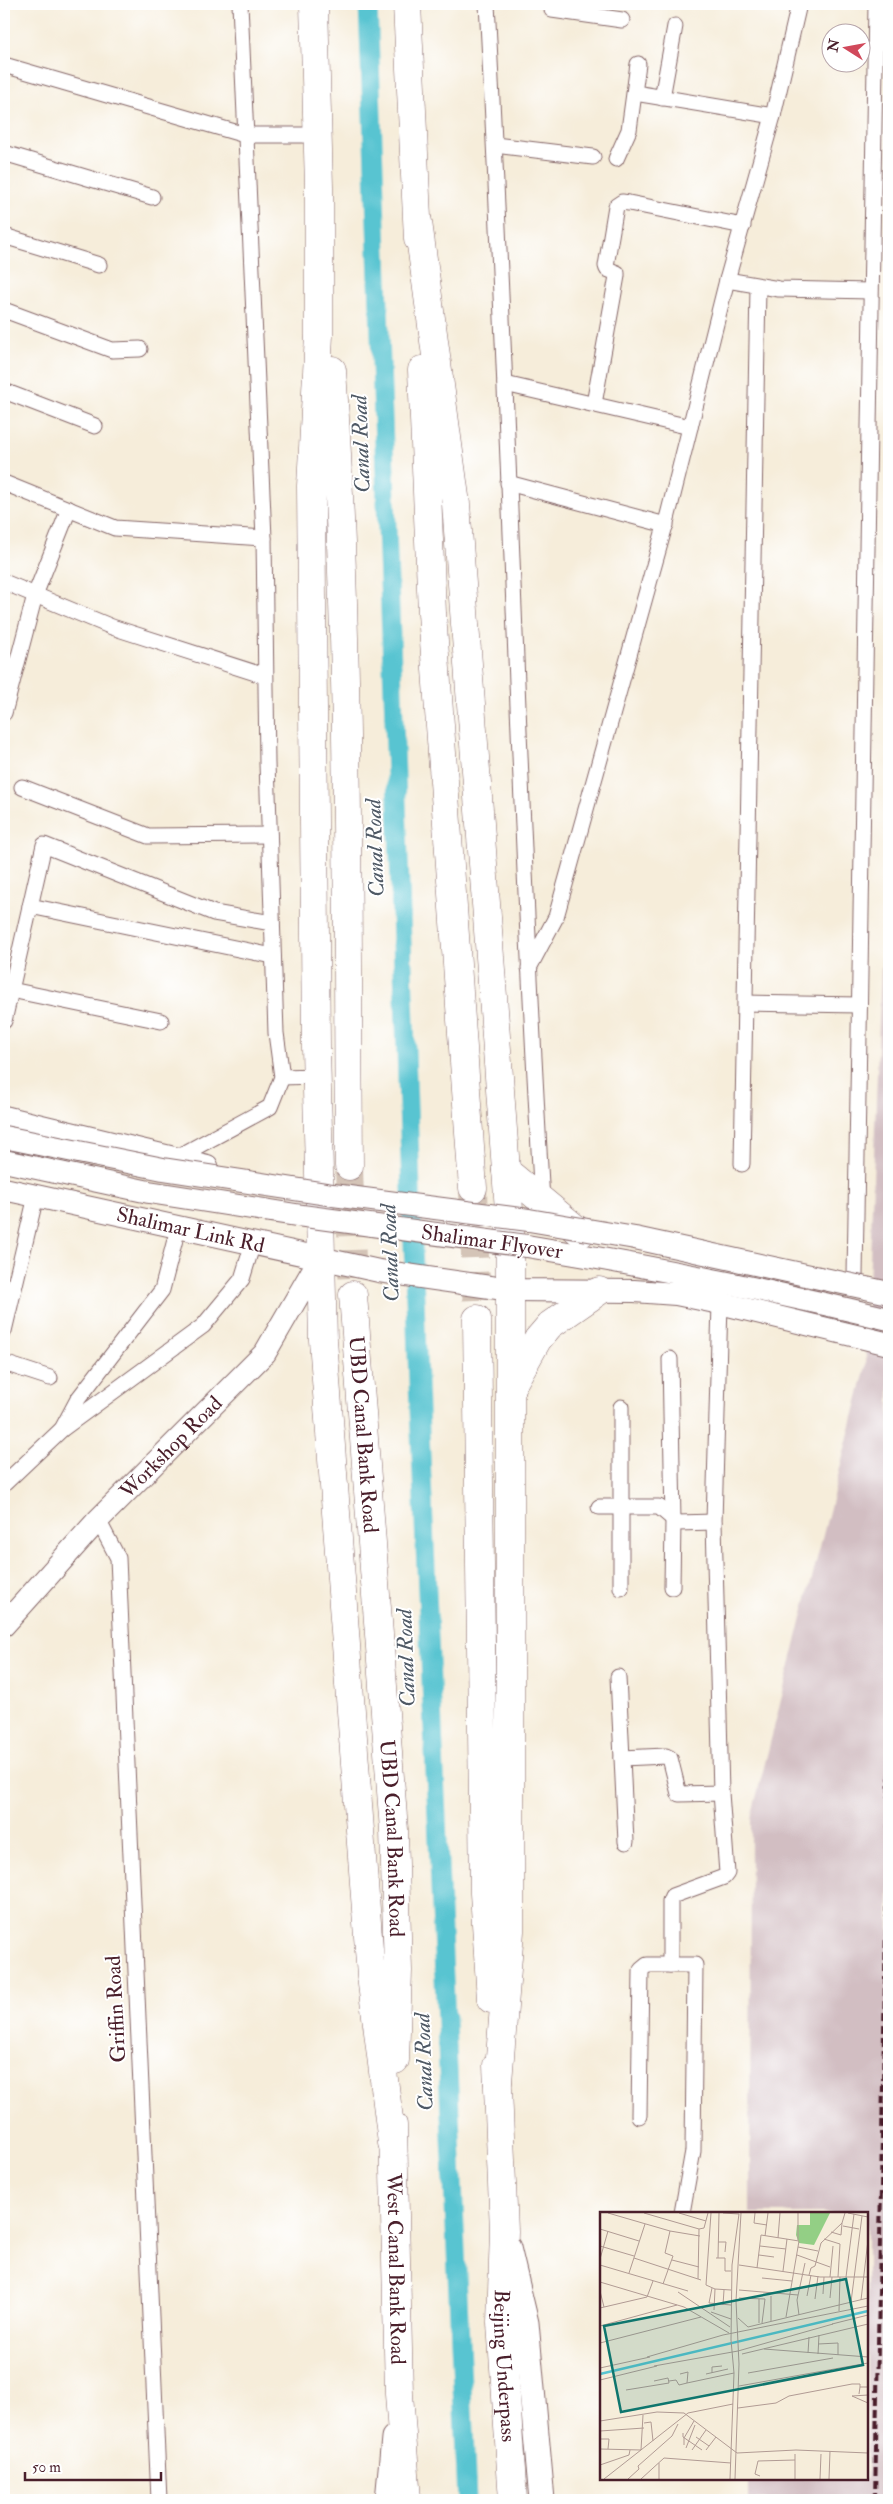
<svg xmlns="http://www.w3.org/2000/svg" width="893" height="2504" font-family="'IM FELL Double Pica',serif">
<style>
.industrial{fill:#d2bec2}
.lines{fill:none;stroke-linecap:round;stroke-linejoin:round}
.canal{stroke:#58c4d1;stroke-width:19}
.highway-tunnel{stroke:#d4c4b7;stroke-width:28;stroke-dasharray:28 14;stroke-linecap:butt}
.street-casing{stroke:#866768;stroke-width:17}
.secondary-casing{stroke:#866768;stroke-width:24}
.primary-casing{stroke:#866768;stroke-width:27}
.highway-casing{stroke:#866768;stroke-width:29}
.street{stroke:#fff;stroke-width:15}
.secondary{stroke:#fff;stroke-width:22}
.primary{stroke:#fff;stroke-width:25}
.highway{stroke:#fff;stroke-width:28}
.rail{stroke:#4a1f2b;stroke-width:4;stroke-dasharray:8 4;stroke-linecap:butt}
.secondary-bridge-casing{stroke:#866768;stroke-width:24;stroke-linecap:butt}
.secondary-bridge{stroke:#fff;stroke-width:22}
.labels{text-anchor:middle;dominant-baseline:central;stroke-width:4;stroke-linejoin:round;paint-order:stroke}
.street-label{font-size:21px;fill:#4a1f2b;stroke:#fff}
.water-label{font-size:22px;font-style:italic;fill:#4f5965;stroke:#fff}
.inset-river{fill:none;stroke:#58c4d1;stroke-width:2.5}
.inset-road{fill:none;stroke:#b19b94;stroke-width:1}
.view{fill:#0f766e;fill-opacity:0.15;stroke:#0f766e;stroke-width:2.5}
.inset-edge{fill:none;stroke:#4a1f2b;stroke-width:2.5}
</style>
<rect width="100%" height="100%" fill="#fff"/>
<filter id="ink" filterUnits="userSpaceOnUse"><feTurbulence type="fractalNoise" baseFrequency=".02" numOctaves="2"/><feDisplacementMap in="SourceGraphic" scale="10" xChannelSelector="R" yChannelSelector="G"/><feConvolveMatrix kernelMatrix="1 2 1 2 8 2 1 2 1" color-interpolation-filters="sRGB"/></filter>
<filter id="wash" filterUnits="userSpaceOnUse"><feTurbulence type="fractalNoise" baseFrequency=".0096" numOctaves="4" result="noise"/><feDisplacementMap in="SourceGraphic" scale="20" xChannelSelector="R" yChannelSelector="G"/><feGaussianBlur stdDeviation="1.12" result="paint"/><feColorMatrix in="noise" values="0 0 0 0 0 0 0 0 0 0 0 0 0 0 0 0 0 1.4 0 .05"/><feComposite in="paint" operator="in"/></filter>
<g filter="url(#wash)">
<rect width="100%" height="100%" fill="#f6edda"/>
<polygon class="industrial" points="889,757 889,2500 749,2500 749,2478 867,2478 867,2213 750,2213 751,1818 866,1366"/>
<g class="lines">
<polyline class="canal" points="368,4 419,1409 467,2500"/>
</g>
</g>
<g filter="url(#ink)">
<g class="lines">
<g class="highway-tunnel">
<polyline points="349,1166 353,1295"/>
<polyline points="473,1188 477,1319"/>
</g>
<g class="street-casing">
<g id="street">
<path d="M487,4c22,399 31,798 55,1197"/>
<polyline points="552,4 552,10 622,20"/>
<polyline points="4,65 245,135 318,135"/>
<polyline points="635,93 773,116"/>
<polyline points="662,98 675,26"/>
<polyline points="495,145 593,157"/>
<polyline points="4,153 152,197"/>
<polyline points="616,159 629,130 638,64"/>
<polyline points="4,236 99,265"/>
<polyline points="727,280 779,289 870,291"/>
<polyline points="4,310 112,350 140,349"/>
<polyline points="505,384 690,427"/>
<polyline points="4,391 95,426"/>
<polyline points="594,404 617,276 617,273 607,269 606,266 616,206 622,202 629,203 743,226"/>
<polyline points="4,483 115,528 264,538"/>
<polyline points="508,483 666,525"/>
<polyline points="4,582 112,627 265,676"/>
<polyline points="4,713 35,595 69,509"/>
<polyline points="22,787 148,836 269,835"/>
<polyline points="30,906 273,956"/>
<polyline points="529,968 556,917 668,515 727,280 773,116 799,4"/>
<polyline points="11,990 161,1021"/>
<polyline points="746,1003 859,1005"/>
<polyline points="4,1021 44,845 214,913 272,923"/>
<polyline points="282,1077 316,1076"/>
<polyline points="174,1159 270,1107 282,1077 276,1033 267,763 264,538 240,4"/>
<polyline points="742,1164 758,287"/>
<polyline points="855,1276 876,4"/>
<polyline points="4,1331 36,1196"/>
<polyline points="670,1359 673,1521 672,1587"/>
<polyline points="4,1363 50,1378"/>
<polyline points="621,1407 621,1507 659,1507 678,1523 714,1522"/>
<polyline points="62,1429 78,1399 162,1290 178,1228"/>
<polyline points="4,1484 61,1430 203,1326 242,1279 253,1243"/>
<polyline points="599,1507 621,1507 621,1588"/>
<polyline points="98,1520 118,1558 159,2500"/>
<polyline points="618,1677 622,1758"/>
<polyline points="626,1842 622,1758 666,1756 670,1758 679,1794 721,1793 714,1522 720,1303"/>
<polyline points="670,1965 670,1901 672,1896 724,1877 727,1873 721,1793"/>
<polyline points="639,2116 641,1970 647,1965 695,1965 693,2151 682,2213"/>
</g>
</g>
<g class="secondary-casing">
<g id="secondary">
<polyline points="4,1117 207,1166"/>
<path id="s1" d="M4,1189l375,82 132,19 123,1 42,3 44,9 169,41"/>
<path d="M527,1246c122,20 242,44 362,73"/>
<path id="s2" d="M4,1625l94,-105 167,-167 55,-95"/>
</g>
</g>
<g class="primary-casing">
<g id="primary">
<polyline points="508,2248 526,2323 542,2500"/>
<polyline points="388,2500 394,2438"/>
</g>
</g>
<g class="highway-casing">
<g id="highway">
<polyline points="314,4 319,187 319,335 311,486 316,1047 323,1340 371,1976 392,2143"/>
<polyline points="407,4 418,239"/>
<polyline points="418,222 456,504 510,1223 510,1931 498,2082"/>
<path d="M332,370c18,265 15,531 17,796"/>
<polyline points="422,370 432,613 473,1188"/>
<polyline points="506,1171 581,1233"/>
<path id="s3" d="M353,1295l41,535 4,141 -3,89"/>
<polyline points="477,1319 484,1893 491,1999"/>
<polyline points="511,1387 538,1339 550,1325 599,1291"/>
<path id="s4" d="M497,2065l7,166 -3,92 12,177"/>
<path id="s5" d="M393,2125l6,269 8,106"/>
</g>
</g>
<use href="#street" class="street"/>
<use href="#secondary" class="secondary"/>
<use href="#primary" class="primary"/>
<use href="#highway" class="highway"/>
<polyline class="rail" points="875,2500 889,1771"/>
<g class="secondary-bridge-casing">
<g id="secondary-bridge">
<polyline points="4,1137 163,1169 333,1195 529,1220 635,1238 889,1293"/>
<polyline points="4,1161 149,1192 296,1215 527,1246"/>
</g>
</g>
<use href="#secondary-bridge" class="secondary-bridge"/>
</g>
</g>
<g class="labels">
<g class="street-label">
<text stroke="none"><textPath href="#s1" startOffset="191">Shalimar Link Rd</textPath></text>
<text transform="translate(492 1242) rotate(8)">Shalimar Flyover</text>
<text stroke="none"><textPath href="#s3" startOffset="140">UBD Canal Bank Road</textPath></text>
<text stroke="none"><textPath href="#s2" startOffset="244">Workshop Road</textPath></text>
<text stroke="none"><textPath href="#s3" startOffset="545">UBD Canal Bank Road</textPath></text>
<text transform="translate(116 2009) rotate(-93)">Griffin Road</text>
<text stroke="none"><textPath href="#s5" startOffset="144">West Canal Bank Road</textPath></text>
<text stroke="none"><textPath href="#s4" startOffset="301">Beijing Underpass</textPath></text>
</g>
<g class="water-label">
<text transform="translate(361 444) rotate(-92)">Canal Road</text>
<text transform="translate(375 848) rotate(-92)">Canal Road</text>
<text transform="translate(390 1253) rotate(-92)">Canal Road</text>
<text transform="translate(406 1658) rotate(-92)">Canal Road</text>
<text transform="translate(424 2062) rotate(-92)">Canal Road</text>
</g>
</g>
<g transform="translate(600 2212)">
<rect width="268" height="268" fill="#f6edda"/>
<path d="M210,1h20l-16,32 -15,-2 -3,-8 1,-10h13z" fill="#93cf85"/>
<path class="inset-river" d="M0,162l268,-63"/>
<path class="inset-road" d="M8,1l62,18 -5,22 8,3 -10,28M44,1l55,16 -1,50M79,1l27,8M111,1l-5,72 9,4 16,1M123,1l16,1M155,1l-1,10 13,2M248,1l20,4M243,14l16,3M0,17l39,12M99,17l5,-1 4,-15M70,19l30,5M231,20l10,3 1,-12M165,24l3,-23M178,26l2,-25M224,27l16,5 -2,33M198,28v-27M118,30h8l-1,10M0,34l34,10M160,34l26,3M198,35l20,4M159,43l15,2M197,43l33,12M34,46l67,22M116,46h9v13h6M118,46l1,-45M0,47l8,-28M72,48l27,7M0,53l88,26M139,53l81,12h48M157,56l4,-33 38,6 -13,76M183,59l4,-32M29,61l16,-49M209,63l2,-7 4,-2 6,-23 21,-20 3,-10M230,65l3,-31M246,65l8,-63M162,66l30,3M0,70l84,25 45,26M112,76l-3,15 22,2M139,78l59,5M0,79l4,16M78,80l52,35M223,82l1,-17M171,84v25M207,84l4,-21M139,86l26,1 -3,24M230,86l2,-21M215,87l3,-23M261,88l7,-60M251,90l11,-86M123,93l1,-15M0,96l47,-11 6,-16M114,98l1,-21M239,99l1,-34M111,100l20,7M199,103l-2,-15 8,-37M138,106l10,9 120,-29M159,111v-24M232,112l36,-9M0,114l77,-21M0,131l101,-26M218,132l20,-1v12M164,137l104,8M208,141l1,-16M142,142l126,-30M218,142l1,-19M47,145l76,-22 145,-29M54,154l84,-15 95,-27M0,156l50,-11M112,161v-6l10,-1M148,161l85,-15M80,162l8,-2 -1,11 47,-10M106,162l22,-5M0,168l57,-14M69,169l7,-1 3,5 8,-2M139,174l129,-23M26,178l43,-7 -1,-5 -14,3M259,182l1,-7h8M252,184l16,7M252,184l16,-1M138,196l38,-5 13,-7 63,-12h8v3M0,209l57,-9 27,1 53,40 59,-3 72,3M44,211l7,-1 2,19M0,219l44,-3M83,221v4l19,13M96,225l13,9M0,227h9l-1,10M84,233v-7l10,-17M86,236l9,-23M0,237l41,1M41,238l2,-35M92,238l14,-20M106,238l10,-13M0,253l29,-10 1,-5M160,264l-5,-2 3,-13 37,-1M4,267l84,-66 45,-9M28,267l11,-10 -1,-3 34,-30 6,-12M41,267l23,-21 67,5M59,267v-16M130,267l4,-106 -3,-33 1,-75 7,-51M135,267l4,-115 -3,-63 5,-88M195,267v-25M220,267l1,-25M229,267l1,-28"/>
<path class="view" d="M246,67l17,86 -242,47 -17,-86z"/>
<rect width="268" height="268" class="inset-edge"/>
</g>
<rect width="893" height="2504" fill="none" stroke="#fff" stroke-width="20"/>
<g transform="translate(846 48) rotate(281)"><circle r="24" fill="#ffffff" stroke="#b7a5aa"/>
<path d="M0-4L9 19L0 12L-9 19Z" fill="#d1495b"/>
<text y="-8" font-size="14" font-weight="bold" text-anchor="middle" fill="#4a1f2b">N</text>
</g>
<path d="M25 2472v8h136v-8" fill="none" stroke="#4a1f2b" stroke-width="2.5"/>
<text x="32" y="2472" font-size="15" fill="#4a1f2b" stroke="#ffffff" stroke-width="4" paint-order="stroke">50 m</text>
</svg>
